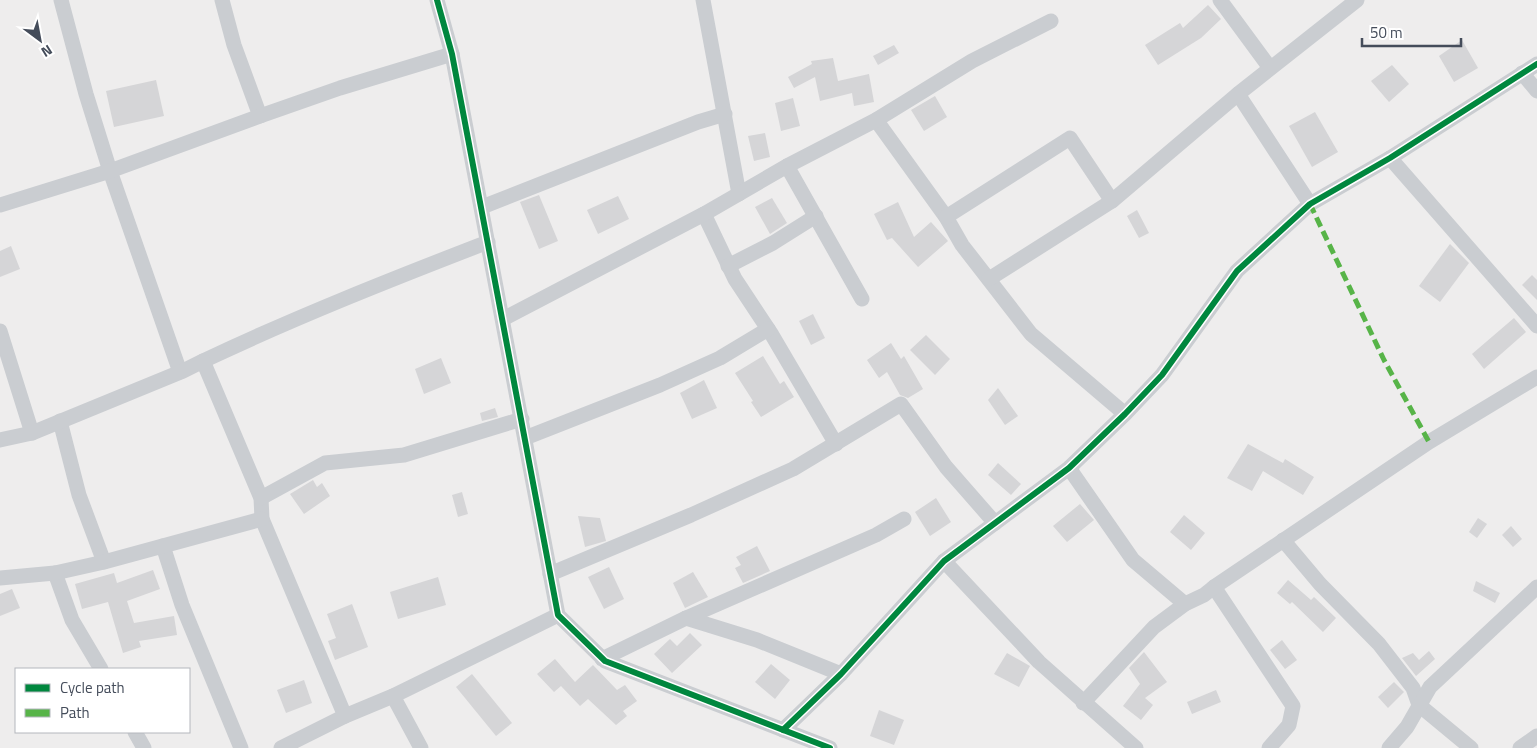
<svg xmlns="http://www.w3.org/2000/svg" width="1537" height="748" font-family="'Titillium Web',sans-serif">
<style>
.building{fill:#d5d5d7}
.lines{fill:none;stroke-linecap:round;stroke-linejoin:round}
.minor{stroke:#cacdd1;stroke-width:15}
.quiet{stroke:#57b448;stroke-width:5;stroke-dasharray:10 5;stroke-linecap:butt}
.cycleway-casing{stroke:#fff;stroke-width:9}
.cycleway{stroke:#00873e;stroke-width:6}
</style>
<rect width="100%" height="100%" fill="#eeeded"/>
<g class="building">
<polygon points="1208,5 1221,19 1201,38 1158,65 1145,45 1180,23 1183,28"/>
<polygon points="1462,40 1478,68 1454,82 1439,56"/>
<polygon points="894,45 899,53 878,65 873,56"/>
<polygon points="833,58 838,81 869,74 874,102 854,106 852,93 820,101 815,77 794,88 788,77 812,64 811,61"/>
<polygon points="1392,65 1409,84 1389,102 1371,81"/>
<polygon points="156,80 164,116 114,127 106,91"/>
<polygon points="935,96 947,117 924,131 911,110"/>
<polygon points="793,98 800,126 781,131 775,103"/>
<polygon points="1315,112 1338,152 1312,167 1289,126"/>
<polygon points="765,133 770,157 754,161 748,136"/>
<polygon points="539,195 558,241 539,249 520,202"/>
<polygon points="618,196 629,219 598,234 587,210"/>
<polygon points="772,198 787,223 770,234 755,207"/>
<polygon points="898,202 914,237 931,222 948,241 918,267 892,238 887,240 874,214"/>
<polygon points="1137,210 1149,233 1139,238 1127,216"/>
<polygon points="1450,244 1469,263 1440,302 1419,286"/>
<polygon points="11,246 20,269 0,277 0,251"/>
<polygon points="1532,275 1537,280 1537,300 1522,285"/>
<polygon points="813,314 825,338 811,345 799,321"/>
<polygon points="1514,318 1526,332 1484,369 1472,354"/>
<polygon points="926,335 950,359 935,375 910,350"/>
<polygon points="891,343 901,359 904,356 923,389 908,398 900,395 887,372 879,378 867,360"/>
<polygon points="763,356 780,384 784,381 794,397 761,417 751,402 753,401 735,373"/>
<polygon points="441,358 451,383 424,394 415,369"/>
<polygon points="704,380 717,408 692,419 680,393"/>
<polygon points="998,388 1018,416 1005,425 988,400"/>
<polygon points="495,408 498,417 482,421 480,413"/>
<polygon points="1248,444 1283,463 1285,459 1314,477 1303,495 1263,471 1252,491 1227,478"/>
<polygon points="998,463 1021,484 1011,495 988,475"/>
<polygon points="313,480 317,487 322,483 330,496 304,514 290,494"/>
<polygon points="462,492 468,514 458,517 452,495"/>
<polygon points="936,498 951,522 930,536 915,512"/>
<polygon points="1080,504 1094,520 1067,542 1053,526"/>
<polygon points="1184,515 1205,533 1191,550 1170,532"/>
<polygon points="578,516 600,518 606,541 585,547"/>
<polygon points="1478,518 1487,524 1477,538 1469,532"/>
<polygon points="1511,526 1522,539 1513,547 1502,535"/>
<polygon points="757,546 770,571 743,583 735,568 741,565 736,557"/>
<polygon points="609,567 624,599 604,609 588,577"/>
<polygon points="153,570 160,589 127,601 134,623 174,616 177,635 139,641 141,647 123,653 108,602 82,609 75,584 114,573 117,583"/>
<polygon points="693,572 708,597 685,608 673,583"/>
<polygon points="438,577 446,605 398,619 390,592"/>
<polygon points="1288,580 1311,600 1314,597 1336,618 1323,632 1292,602 1290,604 1277,593"/>
<polygon points="1476,581 1500,593 1495,603 1473,591"/>
<polygon points="12,589 20,608 0,616 0,594"/>
<polygon points="352,604 368,647 335,660 328,641 336,638 327,614"/>
<polygon points="690,633 702,645 672,673 654,654 670,639 677,646"/>
<polygon points="1282,640 1297,660 1285,669 1270,650"/>
<polygon points="1429,651 1435,659 1416,676 1402,658 1413,653 1419,660"/>
<polygon points="1144,652 1167,682 1145,698 1153,705 1141,720 1123,706 1140,684 1129,668"/>
<polygon points="1007,653 1030,666 1019,687 994,674"/>
<polygon points="555,659 575,682 593,665 617,690 625,685 637,701 623,711 627,716 616,725 588,699 580,706 561,686 554,692 537,674"/>
<polygon points="771,664 790,680 775,699 755,682"/>
<polygon points="472,674 512,723 496,736 456,687"/>
<polygon points="304,680 312,703 286,713 277,690"/>
<polygon points="1394,682 1404,692 1388,708 1378,697"/>
<polygon points="1216,690 1221,702 1192,714 1187,702"/>
<polygon points="879,710 904,720 894,745 870,736"/>
</g>
<g class="lines">
<g class="minor">
<polyline points="61,0 86,94 110,171 180,372"/>
<polyline points="222,0 234,45 260,116"/>
<polyline points="437,0 452,54 558,615 605,661 830,748"/>
<polyline points="703,0 739,194"/>
<polyline points="1220,0 1270,68"/>
<polyline points="1522,73 1537,91"/>
<polyline points="1238,94 1310,204"/>
<polyline points="876,120 946,217 962,245 1031,334 1125,414"/>
<polyline points="1390,158 1537,326"/>
<polyline points="787,166 862,299"/>
<polyline points="0,205 110,171 260,116 340,88 452,54"/>
<polyline points="482,207 698,122 725,114"/>
<polyline points="704,214 735,279 772,335 836,444"/>
<polyline points="946,217 1070,138 1112,201"/>
<polyline points="728,266 773,243 816,216"/>
<polyline points="989,279 1112,201 1238,94 1357,0"/>
<polyline points="503,319 704,214 787,166 876,120 972,61 1051,21"/>
<polyline points="0,331 32,433"/>
<path d="M203,361c93,-44 189,-82 285,-119"/>
<polyline points="60,421 79,495 104,562"/>
<polyline points="525,438 660,385 720,358 768,329"/>
<polyline points="0,440 32,433 183,371 203,361 261,498 262,519 345,716"/>
<polyline points="1069,468 1133,560 1185,604"/>
<polyline points="261,498 325,463 404,455 522,419"/>
<polyline points="1283,540 1320,584 1379,644 1413,688 1419,705 1471,748"/>
<polyline points="163,546 182,605 241,748"/>
<polyline points="944,561 1039,662 1136,748"/>
<polyline points="55,573 72,620 101,669"/>
<polyline points="550,574 691,515 793,469 901,404 946,467 995,523"/>
<polyline points="0,578 55,573 104,562 262,519"/>
<polyline points="1214,587 1293,706 1289,725 1269,748"/>
<polyline points="686,618 757,640 841,674"/>
<polyline points="602,659 686,618 876,535 904,519"/>
<polyline points="393,696 421,748"/>
<polyline points="1083,703 1154,627 1185,604 1204,595 1214,587 1429,442 1537,377"/>
<polyline points="783,730 841,674 944,561 1069,468 1125,414 1162,375 1237,271 1310,204 1390,158 1537,64"/>
<polyline points="135,732 144,748"/>
<polyline points="281,748 345,716 393,696 558,615"/>
<polyline points="1389,748 1407,727 1430,687 1537,587"/>
<polyline points="1520,748 1537,736"/>
</g>
<polyline class="quiet" points="1310,204 1384,360 1429,442"/>
<g class="cycleway-casing">
<g id="cycleway">
<polyline points="437,0 452,54 558,615 605,661 830,748"/>
<polyline points="783,730 841,674 944,561 1069,468 1125,414 1162,375 1237,271 1310,204 1390,158 1537,64"/>
</g>
</g>
<use href="#cycleway" class="cycleway"/>
</g>
<rect x="15" y="668" width="175" height="65" fill="#ffffff" stroke="#b4b7bd"/>
<rect x="25" y="684" width="25" height="8" fill="#00873e" stroke="#b4b7bd"/>
<text x="60" y="693" font-size="15" fill="#444c5a">Cycle path</text>
<rect x="25" y="709" width="25" height="8" fill="#57b448" stroke="#b4b7bd"/>
<text x="60" y="718" font-size="15" fill="#444c5a">Path</text>
<g transform="translate(40 40) rotate(148)" stroke="#ffffff" stroke-width="4" paint-order="stroke">
<path d="M0-4L9 19L0 12L-9 19Z" fill="#444c5a"/>
<text y="-8" font-size="14" font-weight="bold" text-anchor="middle" fill="#444c5a">N</text>
</g>
<path d="M1362 38v8h99v-8" fill="none" stroke="#444c5a" stroke-width="2.5"/>
<text x="1370" y="38" font-size="15" fill="#444c5a" stroke="#ffffff" stroke-width="4" paint-order="stroke">50 m</text>
</svg>
